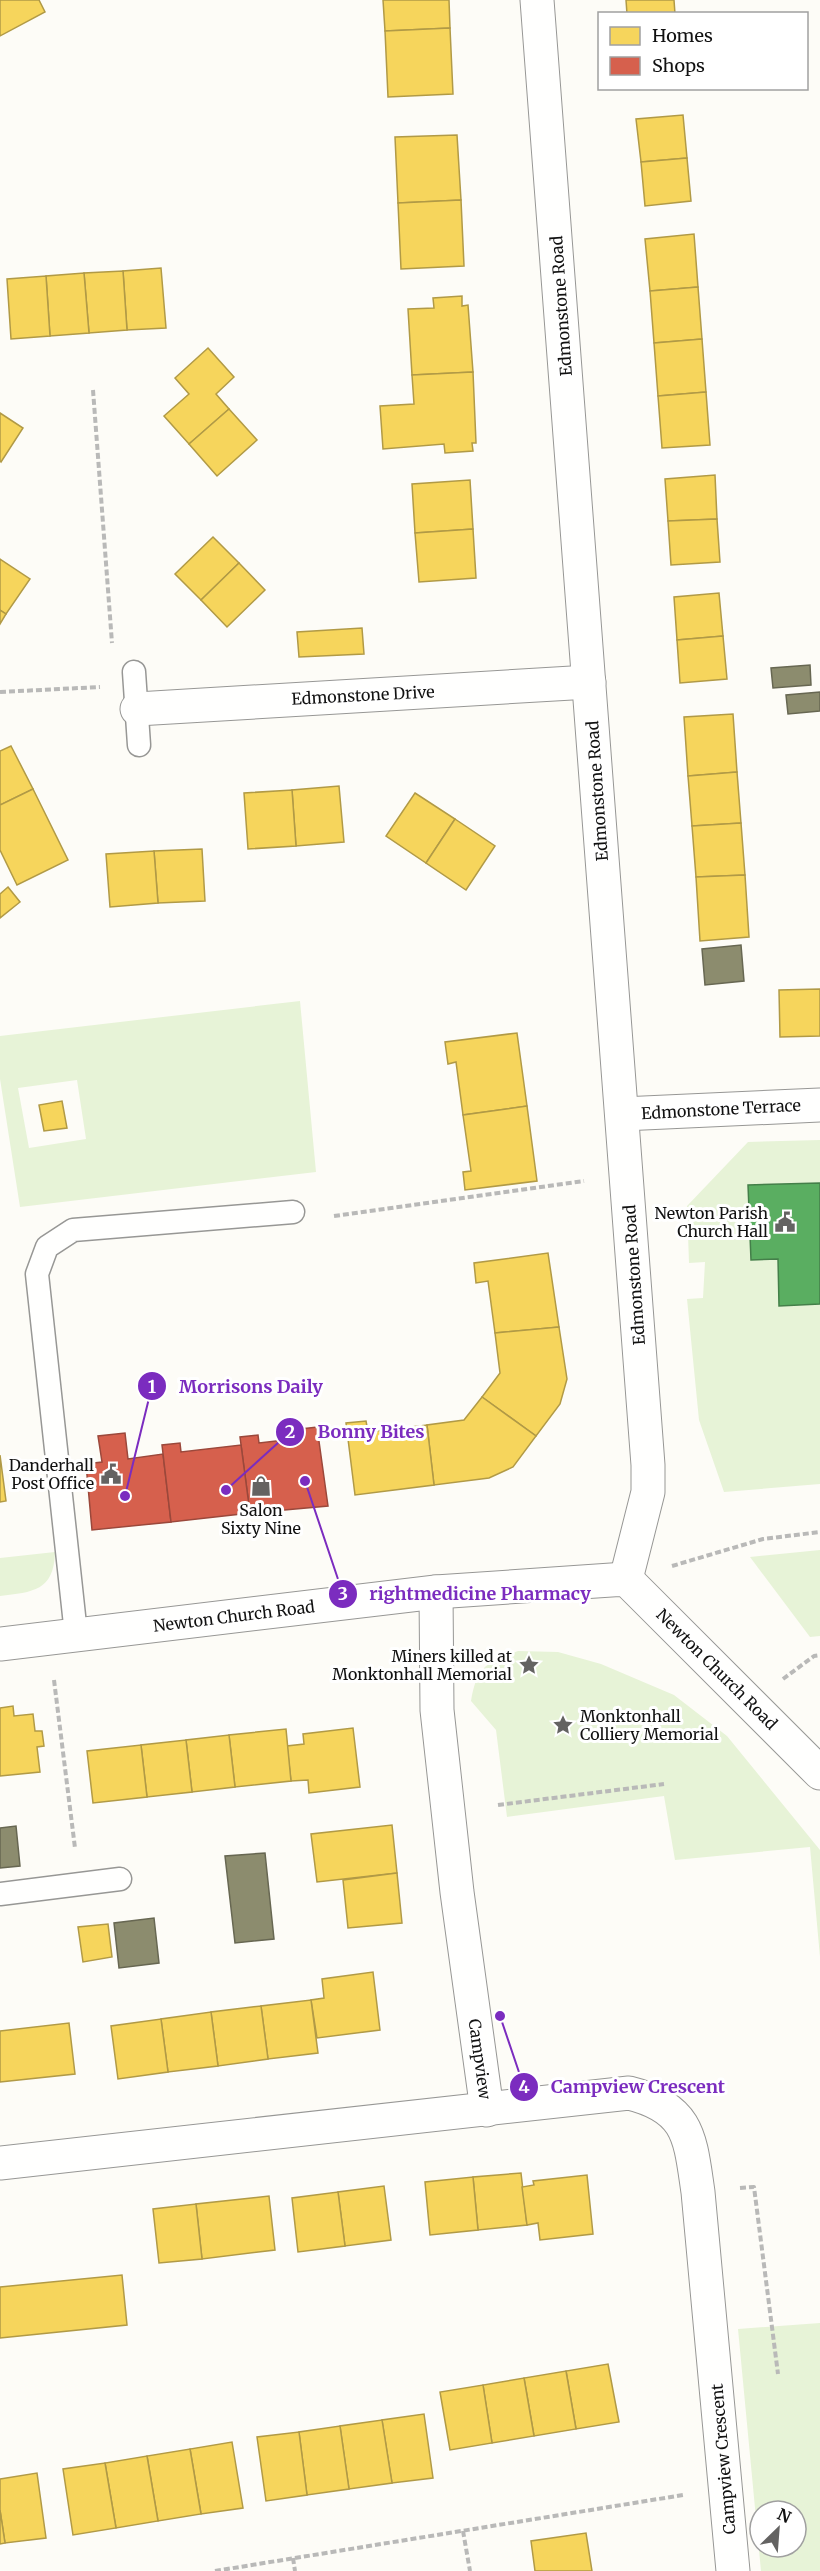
<svg xmlns="http://www.w3.org/2000/svg" width="820" height="2571" font-family="Merriweather,serif">
<style>
.green{fill:#e7f3d7;fill-rule:evenodd}
.homes{fill:#f6d55c;stroke:#b19a46;stroke-width:1.5}
.shops{fill:#d6604d;stroke:#9b483b;stroke-width:1.5}
.public{fill:#5aae61;stroke:#447f49;stroke-width:1.5}
.industry{fill:#8c8c6e;stroke:#676752;stroke-width:1.5}
.lines{fill:none;stroke-linecap:round;stroke-linejoin:round}
.service-casing{stroke:#979795;stroke-width:25}
.minor-casing{stroke:#979795;stroke-width:35}
.tertiary-casing{stroke:#979795;stroke-width:35}
.path{stroke:#b9b9b8;stroke-width:4;stroke-dasharray:6 3;stroke-linecap:butt}
.service{stroke:#fffffe;stroke-width:22}
.minor{stroke:#fffffe;stroke-width:33}
.tertiary{stroke:#fffffe;stroke-width:33}
.labels{text-anchor:middle;dominant-baseline:central;stroke-width:6;stroke-linejoin:round;paint-order:stroke}
.street-label{font-size:16px;fill:#111;stroke:#fff}
.poi-label{font-size:16px;fill:#111;stroke:#fff;text-anchor:end}
.leader{fill:none;stroke:#7b2cbf;stroke-width:2}
.callout-dot{fill:#7b2cbf;stroke:#fff;stroke-width:2}
.mark-label{font-size:18px;text-anchor:middle;font-weight:bold;fill:#fff}
.callout-label{font-size:18px;text-anchor:middle;font-weight:bold;fill:#7b2cbf;stroke:#fff;stroke-width:6;stroke-linejoin:round;paint-order:stroke}
</style>
<rect width="100%" height="100%" fill="#fdfcf7"/>
<g class="green">
<path d="M300,1001l16,171 -296,35 -20,-128v-43zM77,1080l9,59 -57,9 -11,-60z"/>
<polygon points="820,1140 820,1183 748,1185 751,1260 778,1259 779,1305 820,1304 820,1484 724,1492 699,1420 687,1299 703,1298 705,1262 689,1263 687,1206 748,1142"/>
<polygon points="820,1550 820,1636 810,1637 750,1557"/>
<path d="M55,1552c-1,39 -22,40 -55,44v-38z"/>
<path d="M518,1651l40,1 43,12 73,31 53,41 93,114v107l-10,-110 -135,13 -11,-64 -157,21 -11,-87 -25,-29c6,-35 15,-38 47,-50z"/>
<path d="M820,2323v248h-59l-23,-242zM760,2511h36v36h-36z"/>
</g>
<g class="homes">
<polygon points="0,0 39,0 45,12 0,36"/>
<polygon points="383,0 449,0 450,28 385,31"/>
<polygon points="626,0 674,0 675,14 627,14"/>
<polygon points="450,28 453,94 388,97 385,31"/>
<polygon points="683,115 687,158 641,162 636,119"/>
<polygon points="457,135 461,200 398,203 395,137"/>
<polygon points="687,158 691,201 645,206 641,162"/>
<polygon points="461,200 464,266 401,269 398,203"/>
<polygon points="694,234 698,287 650,291 645,239"/>
<polygon points="161,268 166,328 127,330 123,271"/>
<polygon points="123,271 127,330 89,333 84,273"/>
<polygon points="84,273 89,333 50,336 46,276"/>
<polygon points="46,276 50,336 11,339 7,279"/>
<polygon points="698,287 702,339 654,343 650,291"/>
<polygon points="462,296 462,306 468,305 473,372 412,375 408,309 434,308 433,298"/>
<polygon points="702,339 706,392 658,396 654,343"/>
<polygon points="208,348 234,377 216,394 229,409 189,444 164,416 189,394 175,378"/>
<polygon points="473,372 476,443 472,443 473,451 445,453 444,444 383,449 380,406 414,404 412,375"/>
<polygon points="706,392 710,445 662,448 658,396"/>
<polygon points="229,409 257,440 217,476 189,444"/>
<polygon points="0,413 23,428 1,462 0,461"/>
<polygon points="715,475 717,519 668,521 665,479"/>
<polygon points="470,480 473,529 415,533 412,484"/>
<polygon points="717,519 720,562 671,565 668,521"/>
<polygon points="473,529 476,578 419,582 415,533"/>
<polygon points="213,537 239,563 201,600 175,574"/>
<polygon points="0,559 30,579 6,614 0,610"/>
<polygon points="239,563 265,590 227,627 201,600"/>
<polygon points="719,593 723,636 677,640 674,597"/>
<polygon points="0,610 6,614 0,624"/>
<polygon points="362,628 364,654 299,657 297,632"/>
<polygon points="723,636 727,679 680,683 677,640"/>
<polygon points="733,714 737,772 688,776 684,717"/>
<polygon points="11,746 33,789 0,805 0,751"/>
<polygon points="737,772 741,823 692,826 688,776"/>
<polygon points="339,786 344,842 296,846 292,790"/>
<polygon points="33,789 68,860 17,885 0,850 0,805"/>
<polygon points="292,790 296,846 248,849 244,793"/>
<polygon points="415,793 455,819 426,863 386,836"/>
<polygon points="455,819 495,846 466,890 426,863"/>
<polygon points="741,823 745,875 696,877 692,826"/>
<polygon points="202,849 205,901 158,903 154,851"/>
<polygon points="154,851 158,903 110,907 106,854"/>
<polygon points="745,875 749,937 700,941 696,877"/>
<polygon points="8,887 20,902 0,918 0,894"/>
<polygon points="820,989 820,1036 780,1037 779,990"/>
<polygon points="517,1033 527,1106 463,1115 456,1062 448,1064 445,1042"/>
<polygon points="62,1101 67,1128 44,1131 39,1105"/>
<polygon points="527,1106 537,1181 465,1190 463,1172 471,1171 463,1115"/>
<polygon points="548,1253 559,1327 495,1333 488,1281 476,1283 474,1263"/>
<polygon points="559,1327 567,1379 560,1404 536,1436 482,1397 500,1373 495,1333"/>
<polygon points="482,1397 536,1436 513,1467 489,1478 434,1485 427,1425 464,1420"/>
<polygon points="366,1421 368,1432 427,1425 434,1485 355,1495 346,1423"/>
<polygon points="0,1455 6,1501 0,1502"/>
<polygon points="13,1706 14,1716 33,1714 35,1731 42,1731 44,1746 37,1747 40,1772 0,1776 0,1708"/>
<polygon points="353,1728 360,1787 309,1793 308,1780 291,1781 287,1746 304,1744 303,1734"/>
<polygon points="286,1729 291,1781 235,1787 229,1735"/>
<polygon points="229,1735 235,1787 192,1792 186,1740"/>
<polygon points="186,1740 192,1792 147,1797 141,1745"/>
<polygon points="141,1745 147,1797 93,1803 87,1751"/>
<polygon points="392,1825 397,1873 317,1882 311,1834"/>
<polygon points="397,1873 402,1923 348,1928 343,1880"/>
<polygon points="108,1924 112,1957 83,1962 78,1927"/>
<polygon points="373,1972 380,2030 317,2038 311,2000 324,1998 322,1979"/>
<polygon points="311,2000 318,2053 268,2059 261,2006"/>
<polygon points="261,2006 268,2059 218,2066 211,2012"/>
<polygon points="211,2012 218,2066 168,2072 161,2019"/>
<polygon points="161,2019 168,2072 118,2079 111,2026"/>
<polygon points="69,2023 75,2074 0,2082 0,2031"/>
<polygon points="521,2173 527,2225 478,2230 473,2177"/>
<polygon points="587,2175 593,2234 540,2240 538,2223 527,2225 522,2187 534,2185 533,2181"/>
<polygon points="473,2177 478,2230 430,2235 425,2182"/>
<polygon points="384,2186 391,2240 345,2246 338,2192"/>
<polygon points="338,2192 345,2246 298,2252 292,2198"/>
<polygon points="269,2196 275,2250 202,2259 196,2204"/>
<polygon points="196,2204 202,2259 159,2263 153,2209"/>
<polygon points="122,2275 127,2325 0,2338 0,2287"/>
<polygon points="608,2364 619,2422 576,2429 566,2371"/>
<polygon points="566,2371 576,2429 534,2436 524,2378"/>
<polygon points="524,2378 534,2436 492,2443 483,2385"/>
<polygon points="483,2385 492,2443 450,2450 440,2392"/>
<polygon points="424,2414 433,2478 392,2483 382,2420"/>
<polygon points="382,2420 392,2483 349,2489 340,2426"/>
<polygon points="340,2426 349,2489 307,2495 299,2432"/>
<polygon points="299,2432 307,2495 266,2501 257,2437"/>
<polygon points="232,2442 243,2508 201,2514 190,2449"/>
<polygon points="190,2449 201,2514 158,2521 147,2456"/>
<polygon points="147,2456 158,2521 116,2528 105,2463"/>
<polygon points="105,2463 116,2528 73,2535 63,2469"/>
<polygon points="37,2473 46,2538 5,2543 0,2510 0,2479"/>
<polygon points="0,2510 5,2543 0,2544"/>
<polygon points="586,2533 592,2571 535,2571 531,2541"/>
</g>
<g class="shops">
<polygon points="317,1427 328,1506 250,1513 240,1437 258,1435 259,1443 302,1438 301,1429"/>
<polygon points="125,1433 128,1459 163,1454 171,1522 92,1530 86,1464 102,1462 98,1436"/>
<polygon points="180,1443 181,1452 241,1445 250,1513 171,1522 162,1445"/>
</g>
<polygon class="public" points="820,1183 820,1304 779,1306 778,1259 751,1260 748,1185"/>
<g class="industry">
<polygon points="810,665 811,685 773,688 771,668"/>
<polygon points="820,692 820,711 788,714 786,695"/>
<polygon points="741,945 744,981 705,985 702,949"/>
<polygon points="16,1826 20,1866 0,1868 0,1828"/>
<polygon points="265,1853 274,1939 235,1943 225,1856"/>
<polygon points="154,1918 159,1963 119,1968 114,1923"/>
</g>
<g class="lines">
<g class="service-casing">
<g id="service">
<polyline points="134,672 139,745"/>
<polyline points="76,1634 37,1274 47,1247 73,1230 293,1212"/>
<polyline points="0,1894 120,1879"/>
</g>
</g>
<g class="minor-casing">
<g id="minor">
<polyline points="137,709 589,682"/>
<polyline points="622,1114 820,1105"/>
<polyline points="436,1592 437,1710 457,1892 487,2110"/>
<path d="M0,2163l629,-70c61,15 61,45 69,99l35,379"/>
</g>
</g>
<g class="tertiary-casing">
<g id="tertiary">
<polyline points="537,0 648,1465 648,1492 626,1579"/>
<polyline points="0,1644 436,1592 626,1579 820,1773"/>
</g>
</g>
<g class="path">
<polyline points="93,390 112,643"/>
<polyline points="0,692 100,687"/>
<polyline points="334,1216 584,1181"/>
<polyline points="672,1566 763,1539 820,1532"/>
<polyline points="783,1679 814,1656 820,1655"/>
<polyline points="54,1680 75,1848"/>
<polyline points="498,1805 664,1784"/>
<polyline points="740,2188 754,2187 778,2374"/>
<polyline points="463,2531 470,2571"/>
<polyline points="293,2558 295,2571"/>
<polyline points="215,2571 683,2495"/>
</g>
<use href="#service" class="service"/>
<use href="#minor" class="minor"/>
<use href="#tertiary" class="tertiary"/>
</g>
<defs>
<g id="civic-bare" transform="scale(1.62)"><path d="M-.6-6.5H3V-4.5H.6V-3L4-1V1h2V6H-6V1h2V-1L-.6-3ZM-1.2 2.5V6h2.4V2.5Z" fill="#646362" stroke="#fff" stroke-width="2.5" paint-order="stroke"/></g>
<g id="shop-bare" transform="scale(1.62)"><path d="M-5-2.5h2.3a2.7 3.5 0 0 1 5.4 0H5L5.5 6h-11ZM-1.5-2.5h3a1.5 2.3 0 0 0-3 0Z" fill="#646362" stroke="#fff" stroke-width="2.5" paint-order="stroke"/></g>
<g id="sight-bare" transform="scale(1.62)"><path d="M0-6L1.8-2.2L6-1.7L2.9 1.2L3.7 5.4L0 3.3L-3.7 5.4L-2.9 1.2L-6-1.7L-1.8-2.2Z" fill="#646362" stroke="#fff" stroke-width="2.5" paint-order="stroke"/></g>
</defs>
<g fill-rule="evenodd">
<use href="#civic-bare" x="785" y="1222"/>
<use href="#civic-bare" x="111" y="1474"/>
<use href="#shop-bare" x="261" y="1486"/>
<use href="#sight-bare" x="529" y="1665"/>
<use href="#sight-bare" x="563" y="1725"/>
</g>
<g class="labels">
<g class="street-label">
<text transform="translate(561 306) rotate(-94)">Edmonstone Road</text>
<text transform="translate(363 695) rotate(-3)">Edmonstone Drive</text>
<text transform="translate(597 791) rotate(-94)">Edmonstone Road</text>
<text transform="translate(721 1109) rotate(-3)">Edmonstone Terrace</text>
<text transform="translate(634 1275) rotate(-94)">Edmonstone Road</text>
<text transform="translate(234 1616) rotate(-7)">Newton Church Road</text>
<text transform="translate(717 1669) rotate(45)">Newton Church Road</text>
<text transform="translate(480 2059) rotate(82)">Campview</text>
<text transform="translate(723 2459) rotate(-95)">Campview Crescent</text>
</g>
<g class="poi-label">
<text x="768" y="1213">Newton Parish<tspan x="768" dy="18">Church Hall</tspan></text>
<text x="94" y="1465">Danderhall<tspan x="94" dy="18">Post Office</tspan></text>
<text x="261" y="1510" text-anchor="middle">Salon<tspan x="261" dy="18">Sixty Nine</tspan></text>
<text x="512" y="1656">Miners killed at<tspan x="512" dy="18">Monktonhall Memorial</tspan></text>
<text x="580" y="1716" text-anchor="start">Monktonhall<tspan x="580" dy="18">Colliery Memorial</tspan></text>
</g>
</g>
<path class="leader" d="M125 1496L152 1386M226 1490L290 1432M305 1481L343 1594M500 2016L524 2087"/>
<g class="callout-dot">
<circle cx="125" cy="1496" r="6"/>
<circle cx="226" cy="1490" r="6"/>
<circle cx="305" cy="1481" r="6"/>
<circle cx="500" cy="2016" r="6"/>
<circle cx="152" cy="1386" r="15"/>
<circle cx="290" cy="1432" r="15"/>
<circle cx="343" cy="1594" r="15"/>
<circle cx="524" cy="2087" r="15"/>
</g>
<g class="mark-label">
<text x="152" y="1393">1</text>
<text x="290" y="1438">2</text>
<text x="343" y="1600">3</text>
<text x="524" y="2093">4</text>
</g>
<g class="callout-label">
<text x="251" y="1393">Morrisons Daily</text>
<text x="371" y="1438">Bonny Bites</text>
<text x="480" y="1600">rightmedicine Pharmacy</text>
<text x="638" y="2093">Campview Crescent</text>
</g>
<rect x="598" y="12" width="210" height="78" fill="#ffffff" stroke="#a0a0a0" stroke-width="1.5"/>
<rect x="610" y="27" width="30" height="18" fill="#f6d55c" stroke="#a0a0a0" stroke-width="1.5"/>
<text x="652" y="42" font-size="18" fill="#111111">Homes</text>
<rect x="610" y="57" width="30" height="18" fill="#d6604d" stroke="#a0a0a0" stroke-width="1.5"/>
<text x="652" y="72" font-size="18" fill="#111111">Shops</text>
<g transform="translate(778 2529) rotate(25)"><circle r="28" fill="#ffffff" stroke="#a0a0a0" stroke-width="1.5"/>
<path d="M0-4.5L10 22L0 15L-10 22Z" fill="#646362"/>
<text y="-9" font-size="16" font-weight="bold" text-anchor="middle" fill="#111111">N</text>
</g>
</svg>
